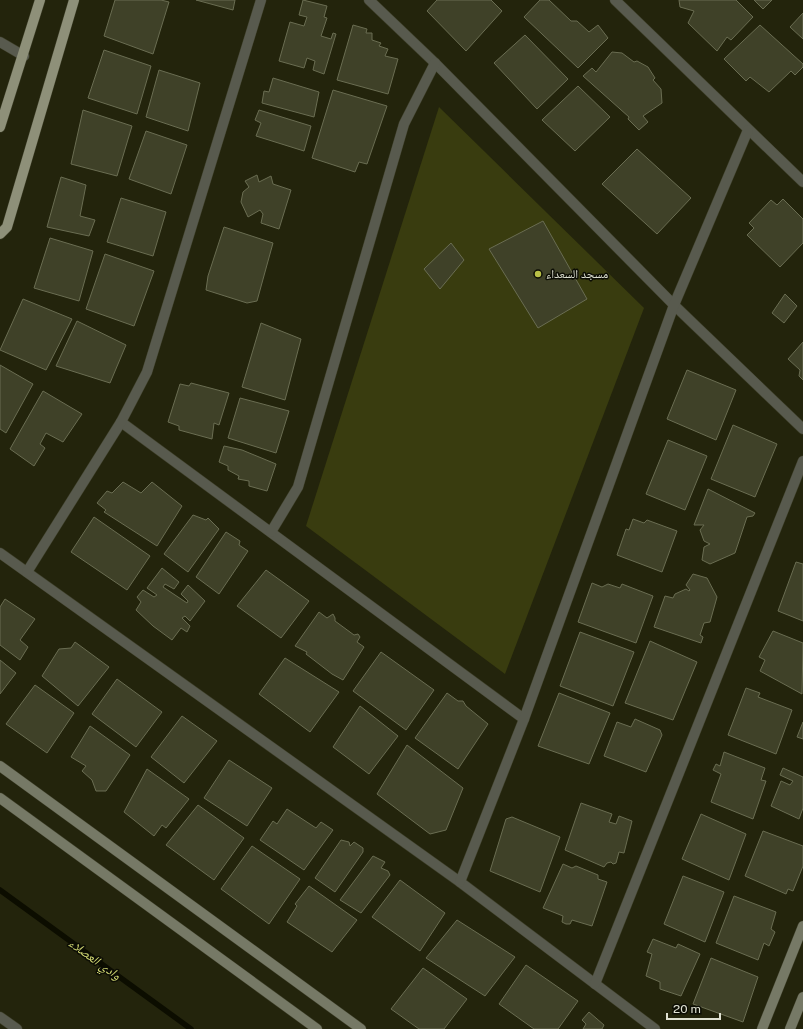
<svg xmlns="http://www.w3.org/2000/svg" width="803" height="1029" font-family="'Public Sans','Noto Naskh Arabic',sans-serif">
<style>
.green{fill:#393c0f}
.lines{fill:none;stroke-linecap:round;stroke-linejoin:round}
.stream{stroke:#0c0d00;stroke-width:5.5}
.building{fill:#3f4128;stroke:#6a6d52}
.street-casing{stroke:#3d3e28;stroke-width:11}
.secondary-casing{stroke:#3d3e28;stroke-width:11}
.primary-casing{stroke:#3d3e28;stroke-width:11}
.street{stroke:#585a4e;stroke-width:10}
.secondary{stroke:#767966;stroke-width:10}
.primary{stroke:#8e9079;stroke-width:10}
.poi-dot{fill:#b9c046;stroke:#0c0d04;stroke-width:1.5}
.labels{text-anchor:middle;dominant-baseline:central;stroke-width:3;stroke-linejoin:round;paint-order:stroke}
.poi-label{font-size:12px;fill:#dfe1d2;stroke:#0c0d04;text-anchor:start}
.water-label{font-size:13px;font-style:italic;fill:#d3da73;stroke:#0c0d04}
</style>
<rect width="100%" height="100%" fill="#23240c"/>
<polygon class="green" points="439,107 644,308 505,674 306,526"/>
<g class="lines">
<polyline class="stream" points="0,890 191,1029"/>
</g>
<g class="building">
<polygon points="115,0 161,0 169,2 153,54 104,36"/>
<polygon points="196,0 235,0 233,10"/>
<polygon points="303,0 327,6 324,17 327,18 321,36 331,39 333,33 336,34 324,74 313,70 315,61 307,58 304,68 279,61 290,22 304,26 307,17 299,15"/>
<polygon points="437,0 491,0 502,11 466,51 427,11"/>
<polygon points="540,0 549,0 571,21 577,21 589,32 598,25 608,38 578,68 524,17"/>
<polygon points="679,0 736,0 753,17 731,40 727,37 717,51 688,23 694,11 680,7"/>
<polygon points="754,0 772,0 763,9"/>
<polygon points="803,13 803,39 790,27"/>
<polygon points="353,25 367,29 366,33 372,33 372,40 381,43 379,46 388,49 385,56 398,59 388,94 337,80"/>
<polygon points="760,25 803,64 803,67 795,75 791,71 769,92 750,77 746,81 724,59"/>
<polygon points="525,35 568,79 537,109 494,63"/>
<polygon points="104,50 151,66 137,114 88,98"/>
<polygon points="612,52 622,53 634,62 637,61 648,67 655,78 653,80 661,89 662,103 643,116 648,122 639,130 628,119 629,117 583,76 592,68 596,72"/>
<polygon points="159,70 200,83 188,131 146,117"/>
<polygon points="273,78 319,92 314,117 262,103 264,91 269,92"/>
<polygon points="578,86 610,117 575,151 542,120"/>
<polygon points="333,90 387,106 367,164 359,162 355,172 312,158"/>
<polygon points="83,110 132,126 117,176 71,164"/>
<polygon points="259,110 311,126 304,151 256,136 261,123 255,120"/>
<polygon points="146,131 187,145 171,194 129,179"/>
<polygon points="637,149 691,198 657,234 602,184"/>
<polygon points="257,175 259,182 271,176 273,184 291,190 279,229 261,223 263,214 260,210 248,217 241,202 243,192 249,187 245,181"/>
<polygon points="61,177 86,185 80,216 95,220 89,236 47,227"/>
<polygon points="121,198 166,212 153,256 107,242"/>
<polygon points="783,199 803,219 803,243 780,267 747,235 754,228 749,223 771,200 777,205"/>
<polygon points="543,221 587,299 538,328 489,249"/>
<polygon points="224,227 273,243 257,301 247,303 206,290 208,276"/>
<polygon points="50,238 93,251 79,301 34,288"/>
<polygon points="451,243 464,260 440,289 424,269"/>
<polygon points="105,254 154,271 134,326 86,309"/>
<polygon points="785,294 797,306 784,323 772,313"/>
<polygon points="23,299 72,319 46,370 0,350"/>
<polygon points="77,321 126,345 110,383 56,366"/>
<polygon points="261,323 301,339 285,400 242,387"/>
<polygon points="803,342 803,380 799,376 800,370 788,359"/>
<polygon points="0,365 33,384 6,433 0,429"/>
<polygon points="687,370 736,390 716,440 667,419"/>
<polygon points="191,383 229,393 219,425 214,423 212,439 179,430 179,426 168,422 180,384 189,386"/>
<polygon points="43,391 82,414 63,442 46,433 40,444 45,448 34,466 10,449"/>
<polygon points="240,398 289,411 276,453 228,438"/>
<polygon points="733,425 777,444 755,497 711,479"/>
<polygon points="668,440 707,456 685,510 646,494"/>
<polygon points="224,446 242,450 276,464 267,491 249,486 249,481 238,479 239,476 228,470 228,466 219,462"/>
<polygon points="123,482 141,493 152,482 182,506 157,546 104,512 106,510 97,503 107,491 112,493"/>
<polygon points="708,489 755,513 753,516 747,517 735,553 710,564 702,560 704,547 710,544 704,541 700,530 704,525 694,525"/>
<polygon points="193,515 206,520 208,518 219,529 188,572 164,554"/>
<polygon points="94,517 150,556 127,590 71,552"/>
<polygon points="633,519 644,523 647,520 677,531 662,572 617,555 626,529 629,530"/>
<polygon points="226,532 240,541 239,545 248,551 219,594 196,577"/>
<polygon points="796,562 803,564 803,621 778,611"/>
<polygon points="162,568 179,582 174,589 165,584 163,587 187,603 188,601 181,594 188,585 205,601 190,621 185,616 182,618 190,626 187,632 181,628 172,640 153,626 136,610 141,602 137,597 143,590 154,597 157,595 147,588"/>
<polygon points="266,570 309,601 281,638 237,606"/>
<polygon points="693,574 707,578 717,597 710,622 704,623 700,635 703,637 701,643 654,627 665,596 673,598 675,594 686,589 689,591 690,590 686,585"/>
<polygon points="592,583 602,587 608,584 620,588 622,584 653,596 636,643 578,622"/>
<polygon points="5,599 35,619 20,640 28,647 20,660 0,645 0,607"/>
<polygon points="319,612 327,618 333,614 335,618 335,621 354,635 358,634 360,637 357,642 364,647 343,680 332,674 306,654 307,652 295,646"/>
<polygon points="773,631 803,643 802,694 760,671 765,660 759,657"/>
<polygon points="580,632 634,652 613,706 560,686"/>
<polygon points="650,641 697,662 673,720 625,703"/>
<polygon points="75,642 109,667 78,706 42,676 59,649 71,648"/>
<polygon points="381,652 434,690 406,730 353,691"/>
<polygon points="285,658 339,692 310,732 259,694"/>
<polygon points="0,660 16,673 0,694"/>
<polygon points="117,679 162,712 136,747 92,714"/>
<polygon points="35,685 74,713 47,753 6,724"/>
<polygon points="746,688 760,693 758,697 792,710 776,754 728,735"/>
<polygon points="447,693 458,701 463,701 466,706 488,724 458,769 415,738"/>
<polygon points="559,693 610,713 589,764 538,746"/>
<polygon points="360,706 398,736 369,774 333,747"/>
<polygon points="182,716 217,741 184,783 151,757"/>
<polygon points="635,719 660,730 662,735 646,772 604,756 617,722 631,727"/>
<polygon points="803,722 803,739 797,737"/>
<polygon points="90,726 130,755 106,791 96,791 92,780 82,771 86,766 71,757"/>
<polygon points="407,745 463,788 446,830 430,834 377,794"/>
<polygon points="724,752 765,768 761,780 766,781 753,819 711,802 721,774 713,770 716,764 720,766"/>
<polygon points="229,760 272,788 247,826 204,798"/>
<polygon points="783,768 803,777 803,808 799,819 771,806 781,781 790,785 793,781 780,775"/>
<polygon points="147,769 189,799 166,828 162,825 154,836 124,812"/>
<polygon points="581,803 612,814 609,822 616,824 619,816 632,821 624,853 619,852 616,863 613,864 611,862 607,863 604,867 565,850"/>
<polygon points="198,805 244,838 214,880 166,845"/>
<polygon points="287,809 316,828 321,822 333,830 304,870 260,840 273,821 277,824"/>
<polygon points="701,814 746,834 729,880 682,859"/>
<polygon points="512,817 560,837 540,892 490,871 506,819"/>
<polygon points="763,831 803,846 803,866 793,891 788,889 786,894 745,876"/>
<polygon points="341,840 349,842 350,846 354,842 363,848 363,852 335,892 315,878"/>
<polygon points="252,846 300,879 269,924 221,889"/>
<polygon points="373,856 385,862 381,868 388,871 390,875 361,913 340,900"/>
<polygon points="563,864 572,868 576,866 598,875 598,879 607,882 592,926 572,920 570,924 566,924 562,922 563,916 543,908"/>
<polygon points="683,876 724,892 705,942 664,924"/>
<polygon points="400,880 445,913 420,951 372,917"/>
<polygon points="309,886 357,920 332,952 287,922 297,906 295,904"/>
<polygon points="734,896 776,912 771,929 775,932 769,946 764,943 758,960 716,943"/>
<polygon points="457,920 515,957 485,996 426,958"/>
<polygon points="653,939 676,948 678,944 700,954 681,996 660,989 660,982 646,976 652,954 647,952"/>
<polygon points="711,958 758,977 743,1022 693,1004"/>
<polygon points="526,965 578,1001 558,1029 534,1029 499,1004"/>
<polygon points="423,968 467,999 444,1029 419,1029 391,1009"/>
<polygon points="589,1012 604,1025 602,1029 583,1029 586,1024 582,1020"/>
</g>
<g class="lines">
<g class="street-casing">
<g id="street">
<polyline points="369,0 435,63 674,305 803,429"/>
<polyline points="615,0 803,182"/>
<polyline points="0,42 24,56"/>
<polyline points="121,422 524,719"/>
<polyline points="271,532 298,487 404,124 435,63"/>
<polyline points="0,553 460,882 655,1029"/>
<polyline points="27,572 121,422 147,372 261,0"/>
<polyline points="460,882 524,719 674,305 748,130"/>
<polyline points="595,984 803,461"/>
<polyline points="0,1017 17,1029"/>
</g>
</g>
<g class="secondary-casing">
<g id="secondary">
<polyline points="0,766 361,1029"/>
<polyline points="0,798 317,1029"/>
<polyline points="762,1029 803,926"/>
<polyline points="790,1029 803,997"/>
</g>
</g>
<g class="primary-casing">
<g id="primary">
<polyline points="0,127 40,0"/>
<polyline points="0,234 7,227 74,0"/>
</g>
</g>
<use href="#street" class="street"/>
<use href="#secondary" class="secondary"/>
<use href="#primary" class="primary"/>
</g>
<circle class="poi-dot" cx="538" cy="274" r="4"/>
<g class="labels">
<g class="poi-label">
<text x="546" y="274">مسجد السعداء</text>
</g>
<g class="water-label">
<text transform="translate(95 959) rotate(36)">وادي العصلاء</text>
</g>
</g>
<path d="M667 1013v6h53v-6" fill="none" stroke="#dfe1d2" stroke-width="2"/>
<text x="673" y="1013" font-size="12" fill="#dfe1d2" stroke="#0c0d04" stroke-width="3" paint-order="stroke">20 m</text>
</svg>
